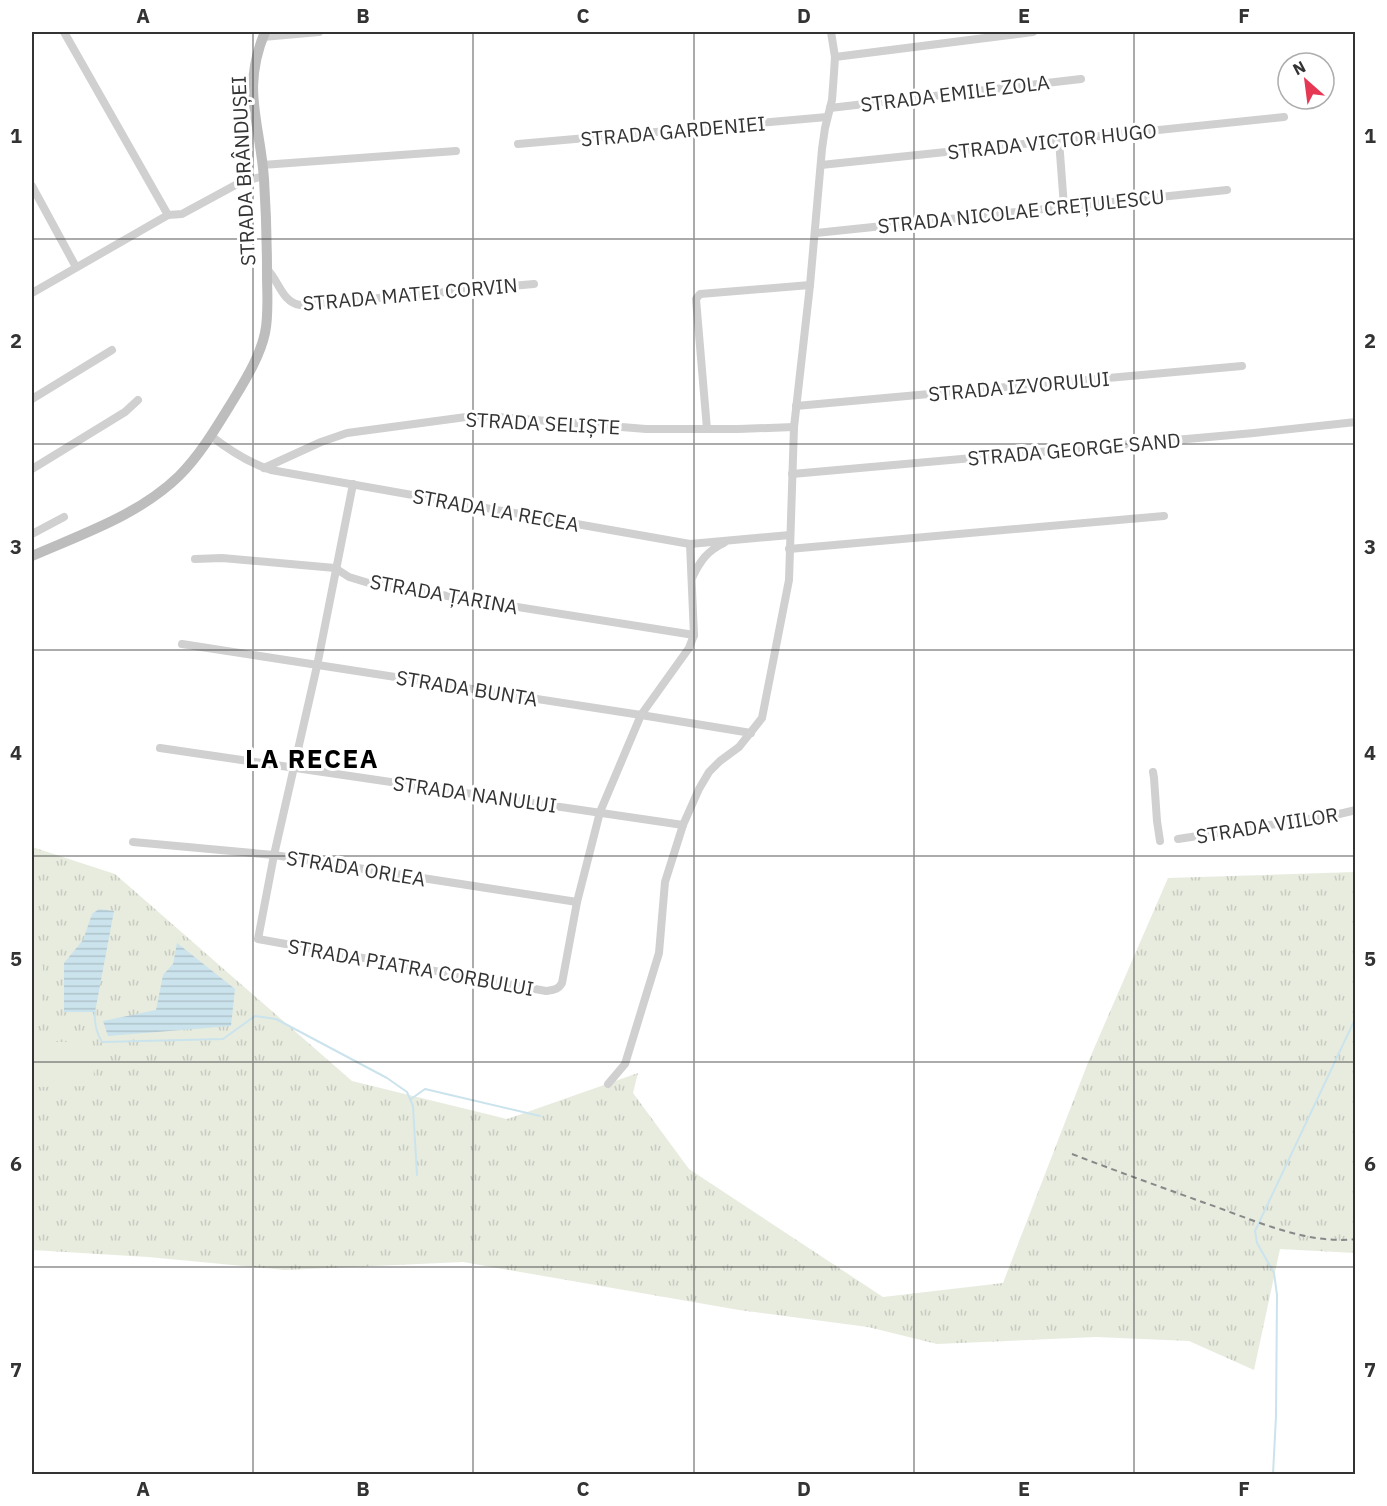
<svg xmlns="http://www.w3.org/2000/svg" width="1387" height="1506" font-family="'IBM Plex Sans',sans-serif">
<style>
.grass{fill:url(#grass-tufts)}
.garden{fill:#e7ecdf}
.water{fill:url(#water-rules)}
.lines{fill:none;stroke-linecap:round;stroke-linejoin:round}
.stream{stroke:#cbe3ec;stroke-width:2}
.street{stroke:#d0d0d0;stroke-width:8}
.secondary{stroke:#bdbdbd;stroke-width:10}
.rail{stroke:#888;stroke-width:2;stroke-dasharray:6 4.5;stroke-linecap:butt}
.grid{fill:none;stroke:#333;stroke-width:1.5;stroke-opacity:0.55}
.labels{text-anchor:middle;dominant-baseline:central;stroke-width:6;stroke-linejoin:round;paint-order:stroke}
.street-label{font-size:20px;fill:#333;stroke:#fff}
.district-label{font-size:26px;font-weight:bold;letter-spacing:1.5px;fill:#000;stroke:#fff}
.neatline{fill:none;stroke:#333;stroke-width:2}
.grid-label{font-size:20px;text-anchor:middle;font-weight:bold;fill:#333}
</style>
<defs>
<pattern id="grass-tufts" width="24" height="20" patternUnits="userSpaceOnUse" patternTransform="scale(1.5)"><rect width="24" height="20" fill="#e7ecdf"/><path d="M3 7l-1-3M5 7V3M7 7l1-3M15 17l-1-3M17 17v-4M19 17l1-3" fill="none" stroke="#c7cbc0"/></pattern>
<pattern id="water-rules" width="6" height="5" patternUnits="userSpaceOnUse" patternTransform="scale(1.5)"><rect width="6" height="5" fill="#cbe3ec"/><path d="M0 2.5h6" fill="none" stroke="#afc3cb"/></pattern>
</defs>
<rect width="100%" height="100%" fill="#fff"/>
<polygon class="grass" points="32,847 115,874 352,1081 507,1119 638,1073 633,1093 689,1169 883,1297 1003,1283 1089,1060 1168,878 1355,872 1355,1253 1280,1249 1254,1370 1189,1341 1096,1337 937,1344 868,1327 739,1310 463,1262 285,1270 148,1257 32,1250"/>
<g class="garden">
<polygon points="32,966 43,966 41,1010 32,1010"/>
<polygon points="32,1042 93,1042 94,1086 32,1087"/>
</g>
<g class="water">
<polygon points="99,909 114,911 95,1012 64,1012 64,963 83,940 92,914"/>
<polygon points="177,943 235,989 231,1026 108,1036 103,1021 156,1010 163,975 173,964"/>
</g>
<g class="lines">
<g class="stream">
<path d="M95,1012c-1,12 1,20 7,30l121,-3 32,-23 21,3 111,59 20,14 6,14 4,69"/>
<polyline points="411,1099 425,1089 540,1116"/>
<polyline points="1273,1474 1276,1416 1277,1295 1274,1273 1257,1243 1255,1231 1356,1017"/>
</g>
<g class="street">
<polyline points="64,32 168,215"/>
<polyline points="263,37 319,32"/>
<polyline points="835,57 1033,32"/>
<polyline points="830,108 1081,79"/>
<polyline points="1059,140 1064,207"/>
<polyline points="518,144 827,117"/>
<polyline points="262,165 456,151"/>
<polyline points="821,165 1284,117"/>
<polyline points="32,186 76,267"/>
<polyline points="816,233 1227,190"/>
<path d="M267,269c12,12 15,33 33,36l234,-21"/>
<polyline points="32,293 168,215 182,214 241,182 264,176"/>
<polyline points="32,399 112,350"/>
<polyline points="796,406 1242,366"/>
<polyline points="707,429 696,299 700,294 810,285"/>
<path d="M211,436c18,14 38,27 60,34l419,74 100,-9"/>
<polyline points="264,468 321,442 347,433 466,417 486,416 646,429 738,429 794,427"/>
<polyline points="32,469 125,412 138,400"/>
<polyline points="792,474 1254,433 1356,422"/>
<path d="M353,484l-36,182 -43,189 -16,84 288,52c7,-1 12,-1 16,-8l15,-81 23,-90 41,-97 48,-67 5,-13 -4,-91"/>
<polyline points="32,534 64,517"/>
<polyline points="789,549 1164,516"/>
<polyline points="195,559 222,558 335,568 349,577 372,584 694,635"/>
<path d="M692,578c8,-17 15,-27 32,-35"/>
<polyline points="182,644 641,715 751,733"/>
<polyline points="160,748 683,825"/>
<polyline points="1153,772 1154,778 1157,821 1160,841"/>
<polyline points="1178,839 1335,815 1356,810"/>
<polyline points="133,842 274,855 577,902"/>
<polyline points="608,1084 625,1064 659,953 665,882 683,825 699,789 709,772 720,761 739,747 762,718 789,580 794,427 810,285 822,149 825,128 832,100 834,73 835,57 831,32"/>
</g>
<path class="secondary" d="M32,556c50,-22 107,-41 147,-80 21,-21 37,-48 53,-74 12,-20 28,-45 33,-69 4,-19 2,-39 2,-59 0,-32 -1,-64 -3,-95 -4,-57 -23,-90 1,-147"/>
<path class="rail" d="M1072,1154c44,17 89,33 133,49 47,16 100,42 151,36"/>
</g>
<path class="grid" d="M253,32v1442M473,32v1442M694,32v1442M914,32v1442M1134,32v1442M32,239h1324M32,444h1324M32,650h1324M32,856h1324M32,1062h1324M32,1267h1324"/>
<g class="labels">
<g class="street-label">
<text transform="translate(955 93) rotate(-7)">STRADA EMILE ZOLA</text>
<text transform="translate(673 131) rotate(-5)">STRADA GARDENIEI</text>
<text transform="translate(1052 141) rotate(-6)">STRADA VICTOR HUGO</text>
<text transform="translate(243 171) rotate(-93)">STRADA BRÂNDUȘEI</text>
<text transform="translate(1021 211) rotate(-6)">STRADA NICOLAE CREȚULESCU</text>
<text transform="translate(410 294) rotate(-5)">STRADA MATEI CORVIN</text>
<text transform="translate(1019 386) rotate(-5)">STRADA IZVORULUI</text>
<text transform="translate(543 423) rotate(3)">STRADA SELIȘTE</text>
<text transform="translate(1074 449) rotate(-5)">STRADA GEORGE SAND</text>
<text transform="translate(496 510) rotate(10)">STRADA LA RECEA</text>
<text transform="translate(444 594) rotate(10)">STRADA ȚARINA</text>
<text transform="translate(467 688) rotate(9)">STRADA BUNTA</text>
<text transform="translate(475 794) rotate(8)">STRADA NANULUI</text>
<text transform="translate(1267 825) rotate(-9)">STRADA VIILOR</text>
<text transform="translate(356 868) rotate(9)">STRADA ORLEA</text>
<text transform="translate(411 967) rotate(10)">STRADA PIATRA CORBULUI</text>
</g>
<g class="district-label">
<text x="312" y="758">LA RECEA</text>
</g>
</g>
<rect width="1387" height="1506" fill="none" stroke="#ffffff" stroke-width="66"/>
<g transform="translate(1306 81) rotate(332)"><circle r="28" fill="#ffffff" stroke="#adadad" stroke-width="1.5"/>
<path d="M0-4.5L10 22L0 15L-10 22Z" fill="#e63855"/>
<text y="-9" font-size="16" font-weight="bold" text-anchor="middle" fill="#333333">N</text>
</g>
<rect x="33" y="33" width="1321" height="1440" class="neatline"/>
<g class="grid-label">
<text x="143" y="23">A</text>
<text x="363" y="23">B</text>
<text x="583" y="23">C</text>
<text x="804" y="23">D</text>
<text x="1024" y="23">E</text>
<text x="1244" y="23">F</text>
<text x="16" y="143">1</text>
<text x="1370" y="143">1</text>
<text x="16" y="348">2</text>
<text x="1370" y="348">2</text>
<text x="16" y="554">3</text>
<text x="1370" y="554">3</text>
<text x="16" y="760">4</text>
<text x="1370" y="760">4</text>
<text x="16" y="966">5</text>
<text x="1370" y="966">5</text>
<text x="16" y="1171">6</text>
<text x="1370" y="1171">6</text>
<text x="16" y="1377">7</text>
<text x="1370" y="1377">7</text>
<text x="143" y="1496">A</text>
<text x="363" y="1496">B</text>
<text x="583" y="1496">C</text>
<text x="804" y="1496">D</text>
<text x="1024" y="1496">E</text>
<text x="1244" y="1496">F</text>
</g>
</svg>
